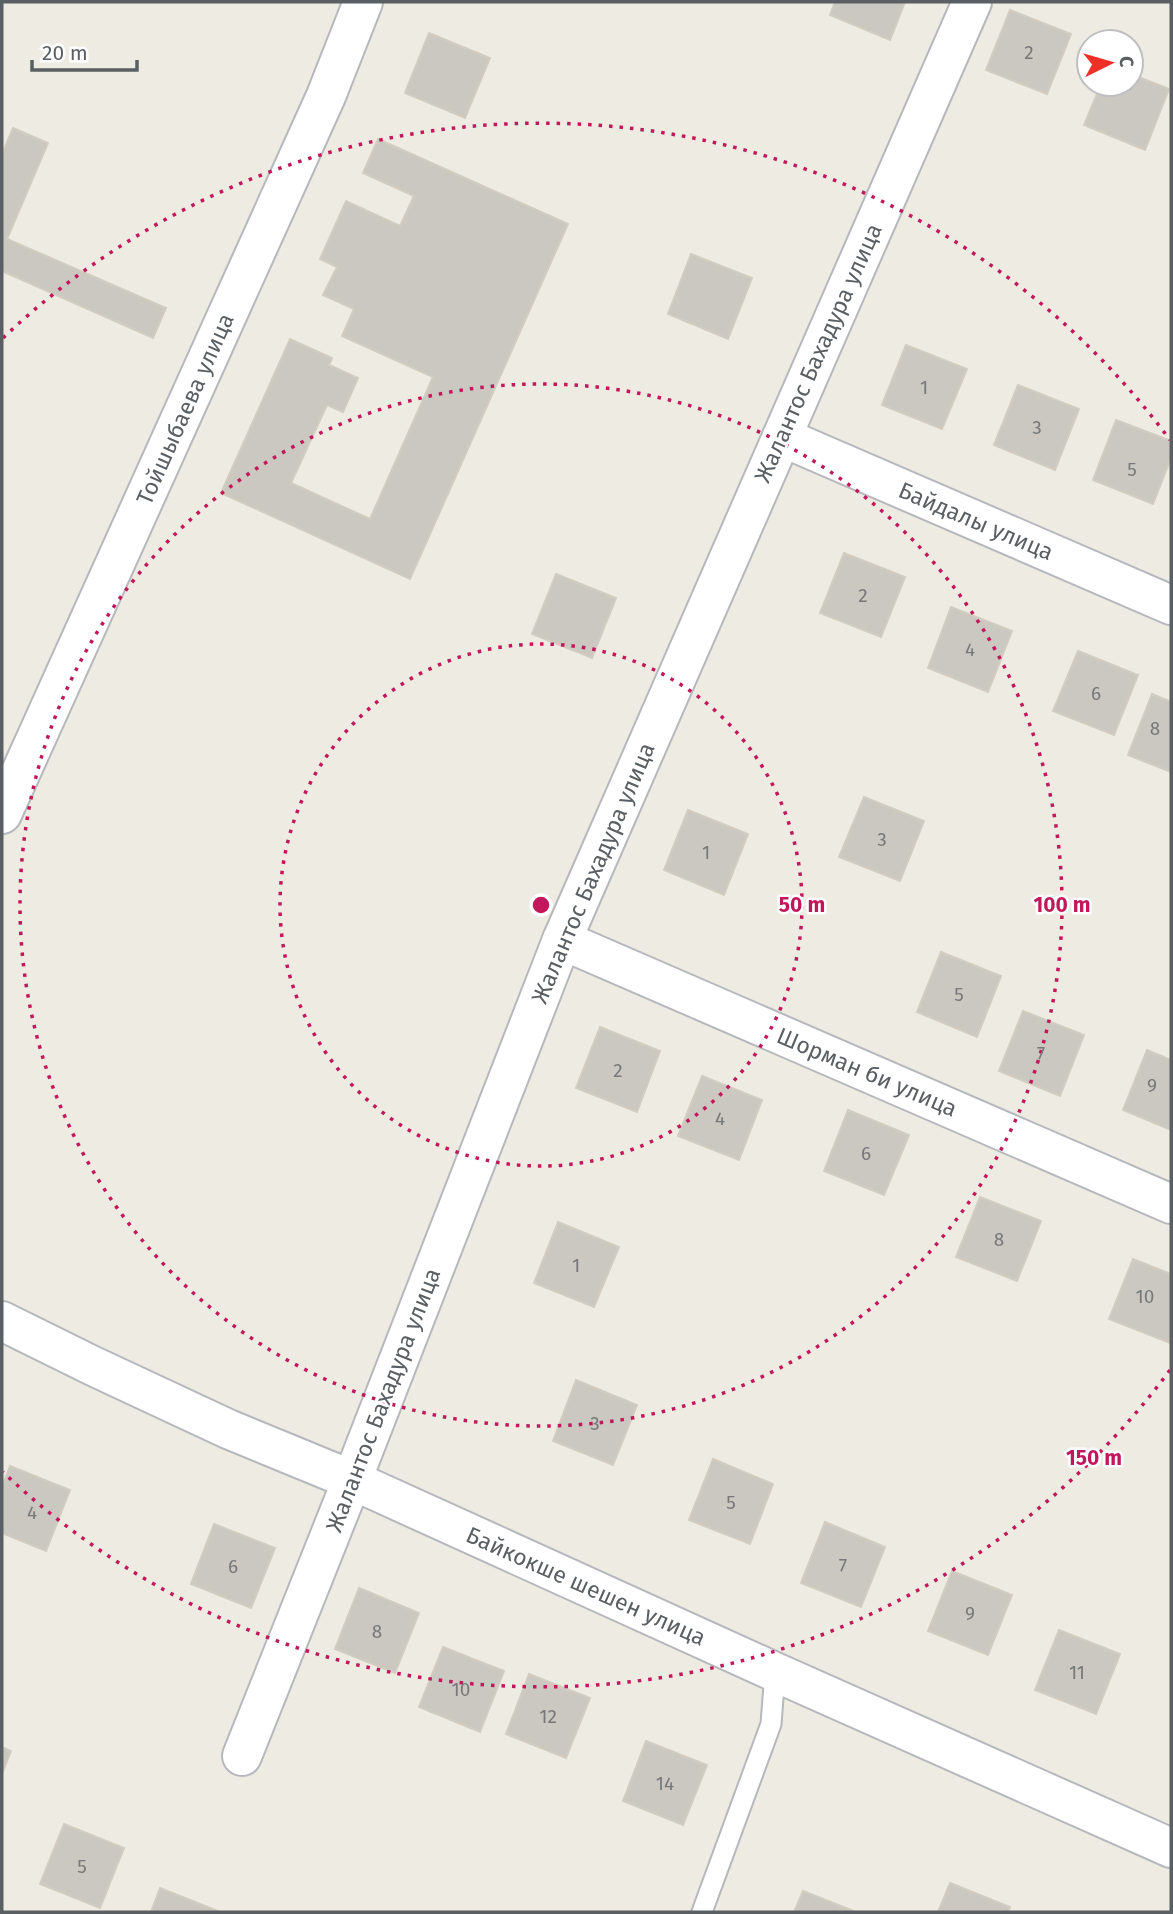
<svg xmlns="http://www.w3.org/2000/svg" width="1173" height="1914" font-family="'Fira Sans',sans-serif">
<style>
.building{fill:#cbc7c1;stroke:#d3ccc0;stroke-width:2}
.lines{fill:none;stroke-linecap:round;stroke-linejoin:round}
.lane-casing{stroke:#b5b8bd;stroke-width:23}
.street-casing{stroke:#b5b8bd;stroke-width:42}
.lane{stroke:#fff;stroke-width:19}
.street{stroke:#fff;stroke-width:38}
.ring{fill:none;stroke:#c2185b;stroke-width:3.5;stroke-dasharray:3.5 7}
.labels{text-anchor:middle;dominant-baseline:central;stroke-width:5;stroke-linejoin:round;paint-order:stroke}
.number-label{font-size:19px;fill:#76797a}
.street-label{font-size:23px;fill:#5a5f63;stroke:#fff}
.centre{fill:#c2185b;stroke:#fff;stroke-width:3.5}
.ring-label{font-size:21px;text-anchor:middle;font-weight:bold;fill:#c2185b;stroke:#fff;stroke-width:5;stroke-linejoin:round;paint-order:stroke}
</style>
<rect width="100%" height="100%" fill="#eeebe2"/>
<g class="building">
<polygon points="835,2 905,2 890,40 830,15"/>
<polygon points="1010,10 1071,34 1047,94 986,70"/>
<polygon points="429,33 490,58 465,118 405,93"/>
<polygon points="1131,74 1169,89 1145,150 1084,125 1101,84 1131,84"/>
<polygon points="13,128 48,143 7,239 166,308 153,338 2,271 2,154"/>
<polygon points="378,139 568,224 410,579 221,493 290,339 332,358 329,365 358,378 343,412 327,405 291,483 370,519 433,377 342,336 354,309 323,295 337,267 320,259 346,201 400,226 414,196 363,173"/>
<polygon points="691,254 752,278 728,339 668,314"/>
<polygon points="906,345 967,369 942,429 882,405"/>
<polygon points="1018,385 1079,409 1055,470 994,445"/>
<polygon points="1116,420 1171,441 1171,458 1153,504 1093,480"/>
<polygon points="844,553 905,577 881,637 820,613"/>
<polygon points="556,574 616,598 592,658 532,634"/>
<polygon points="951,607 1012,631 988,692 928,668"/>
<polygon points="1078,651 1138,675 1114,735 1053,711"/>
<polygon points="1152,694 1171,702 1171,772 1128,755"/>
<polygon points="864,797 924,821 900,881 839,857"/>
<polygon points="688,810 748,834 724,895 664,870"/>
<polygon points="941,952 1001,976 977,1037 917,1012"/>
<polygon points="1023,1011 1084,1035 1060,1096 999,1071"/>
<polygon points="600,1027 660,1051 637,1112 576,1088"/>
<polygon points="1147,1050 1171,1060 1171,1130 1123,1110"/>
<polygon points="702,1076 762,1100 739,1160 678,1136"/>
<polygon points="848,1110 909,1135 884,1195 824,1171"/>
<polygon points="980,1197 1041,1221 1017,1281 956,1257"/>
<polygon points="558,1222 619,1247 594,1307 534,1283"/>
<polygon points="1133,1259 1171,1274 1171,1340 1170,1343 1109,1319"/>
<polygon points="576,1380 637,1405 613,1465 553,1441"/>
<polygon points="713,1459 773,1484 750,1544 689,1520"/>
<polygon points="10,1466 70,1490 46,1551 2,1533 2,1487"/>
<polygon points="825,1522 885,1547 861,1607 801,1583"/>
<polygon points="214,1524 275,1548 251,1608 191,1584"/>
<polygon points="952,1571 1012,1595 988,1655 928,1631"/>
<polygon points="359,1588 419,1613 395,1673 335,1649"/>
<polygon points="1059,1630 1120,1654 1096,1714 1035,1690"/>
<polygon points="443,1647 504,1671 480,1732 419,1707"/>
<polygon points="529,1674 590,1698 566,1758 506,1734"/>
<polygon points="646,1741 707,1765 683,1825 623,1801"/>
<polygon points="2,1747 11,1751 2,1774"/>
<polygon points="64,1824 124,1848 100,1908 40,1884"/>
<polygon points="950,1883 1010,1907 1008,1912 938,1912"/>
<polygon points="160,1888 220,1912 151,1912"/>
<polygon points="803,1891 856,1912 794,1912"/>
</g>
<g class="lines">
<g class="lane-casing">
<polyline id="lane" points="702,1912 771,1724 775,1672"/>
</g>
<g class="street-casing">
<g id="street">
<polyline points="782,437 1171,605"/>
<polyline points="2,814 326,96 363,2"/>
<polyline points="562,940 1171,1204"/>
<polyline points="2,1321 93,1366 228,1429 352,1480 775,1672 1171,1848"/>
<polyline points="242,1756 352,1480 562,940 972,2"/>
</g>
</g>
<use href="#lane" class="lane"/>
<use href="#street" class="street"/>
</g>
<g class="ring">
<circle cx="541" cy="905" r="261"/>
<circle cx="541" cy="905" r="521"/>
<path d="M1170 1370A782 782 0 0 1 3 1472M3 338A782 782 0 0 1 1170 440"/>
</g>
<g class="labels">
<g class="number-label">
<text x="1029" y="52">2</text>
<text x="924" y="387">1</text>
<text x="1037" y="427">3</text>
<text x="1132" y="469">5</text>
<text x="863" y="595">2</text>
<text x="970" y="649">4</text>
<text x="1096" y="693">6</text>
<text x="1155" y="728">8</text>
<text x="882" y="839">3</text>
<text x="706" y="852">1</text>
<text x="959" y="994">5</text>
<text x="1041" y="1053">7</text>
<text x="618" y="1070">2</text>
<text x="1152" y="1085">9</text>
<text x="720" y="1118">4</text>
<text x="866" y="1153">6</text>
<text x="999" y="1239">8</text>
<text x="576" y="1265">1</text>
<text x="1145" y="1296">10</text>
<text x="595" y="1423">3</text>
<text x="731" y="1502">5</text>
<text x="32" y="1512">4</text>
<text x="843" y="1565">7</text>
<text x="233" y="1566">6</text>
<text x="970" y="1613">9</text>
<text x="377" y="1631">8</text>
<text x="1077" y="1672">11</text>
<text x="461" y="1689">10</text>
<text x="548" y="1716">12</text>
<text x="665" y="1783">14</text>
<text x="82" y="1866">5</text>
</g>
<g class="street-label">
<text transform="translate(818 353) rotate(-66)">Жалантос Бахадура улица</text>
<text transform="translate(185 409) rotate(-66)">Тойшыбаева улица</text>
<text transform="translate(976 521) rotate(23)">Байдалы улица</text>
<text transform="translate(593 873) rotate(-67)">Жалантос Бахадура улица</text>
<text transform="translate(867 1072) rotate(23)">Шорман би улица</text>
<text transform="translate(383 1400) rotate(-69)">Жалантос Бахадура улица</text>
<text transform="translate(586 1586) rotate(24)">Байкокше шешен улица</text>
</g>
</g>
<circle cx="541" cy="905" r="10" class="centre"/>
<g class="ring-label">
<text x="802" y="912">50 m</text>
<text x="1062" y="912">100 m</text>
<text x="1094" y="1465">150 m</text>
</g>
<rect width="1173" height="1914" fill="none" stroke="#5a5f63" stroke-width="7"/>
<g transform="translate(1110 63) rotate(85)"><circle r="33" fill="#ffffff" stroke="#bdbfc1" stroke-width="2"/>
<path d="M0-5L12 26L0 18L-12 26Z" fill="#ee3027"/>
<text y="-10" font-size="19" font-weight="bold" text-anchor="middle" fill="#5a5f63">С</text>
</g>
<path d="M32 60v10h105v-10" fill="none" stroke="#5a5f63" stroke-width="3.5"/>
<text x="42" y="60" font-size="21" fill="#5a5f63" stroke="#ffffff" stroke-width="5" paint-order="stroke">20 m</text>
</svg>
